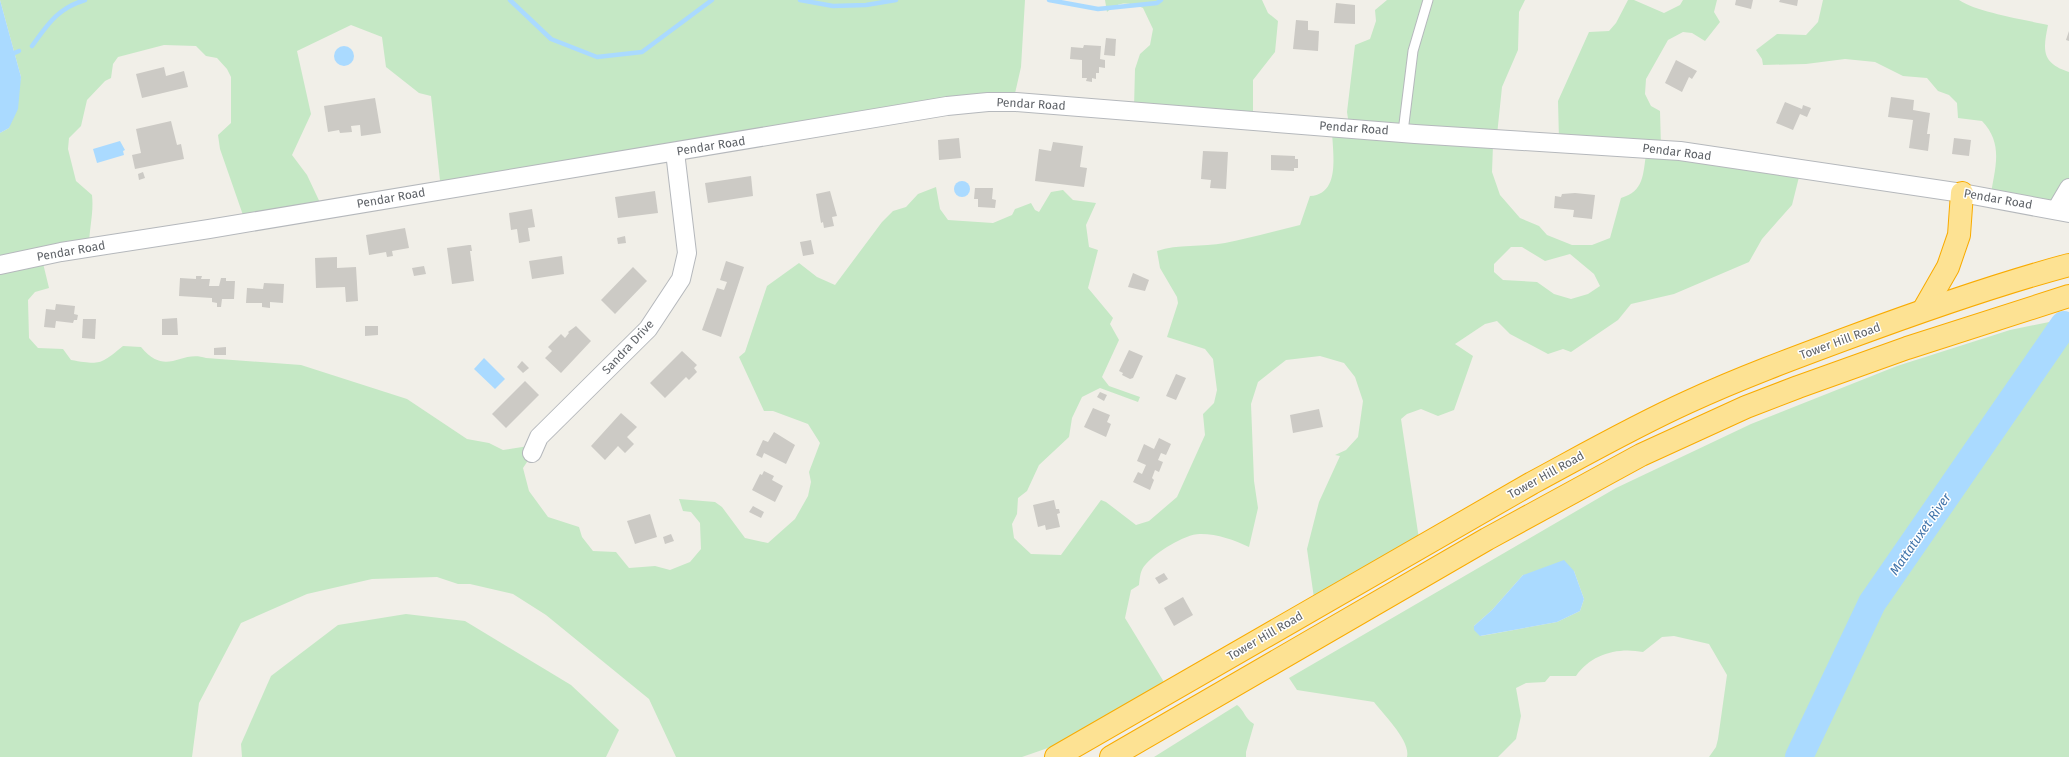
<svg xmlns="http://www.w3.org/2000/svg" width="2069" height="757" font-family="'Fira Sans',sans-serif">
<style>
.green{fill:#c5e8c5;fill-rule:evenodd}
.water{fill:#aadaff}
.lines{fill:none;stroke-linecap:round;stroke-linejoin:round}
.stream{stroke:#aadaff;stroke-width:4.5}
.river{stroke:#aadaff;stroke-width:28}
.building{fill:#cccac5}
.lane-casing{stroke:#b5b8bc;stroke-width:11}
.street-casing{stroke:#b5b8bc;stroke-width:20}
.highway-casing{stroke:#f9ab00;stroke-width:24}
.lane{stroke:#fff;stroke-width:9}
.street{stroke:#fff;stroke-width:18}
.highway{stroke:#fde293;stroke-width:22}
.labels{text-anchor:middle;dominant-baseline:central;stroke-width:3;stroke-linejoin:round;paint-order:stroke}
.street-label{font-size:12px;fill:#5f6368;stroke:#fff}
.water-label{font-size:13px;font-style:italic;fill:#4174aa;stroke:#fff}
</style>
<rect width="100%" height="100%" fill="#f1efe8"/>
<g class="green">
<path d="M0,0h1025l-4,67 -8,35 -572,88 -10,-94 -12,-3 -33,-26 -4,-30 -31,-12 -54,26 14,63 -19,41 15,20 16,34 -79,9 -24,-69 -2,-14 13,-12v-46l-4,-8 -10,-11 -11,-2 -10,-10 -32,-1 -46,12 -5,7 -2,14 -6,3 -18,19 -6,26 -12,12 -1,11 8,32 16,14c2,18 -3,34 -3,52l-47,12 7,29 -14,4 -7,8 1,38 9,10 25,1 8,11c29,5 29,5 52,-14l18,1c26,31 39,2 65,11l95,7 106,34 60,40 22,4 14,7 32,-5 -2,8 -10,15 6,23 19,26 31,10 3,10 11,14 23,1 13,16 26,-2 15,4 20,-8 11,-13 -1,-26 -9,-11 -8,-1 -4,-12 36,3 7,5 23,31 23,5 27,-24 13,-23 3,-14 -2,-10 11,-29 -12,-19 -35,-13h-9l-25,-54 6,-5 22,-66 32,-23 18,14 18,8 47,-63 11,-11 13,-4 12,-13 18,-7 4,22 8,11 45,3 19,-8 3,-6 16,-6 4,7 4,2 12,-20 12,-2 10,10 23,3 -10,22 3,22 9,3 -10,38 25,30 -3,6 9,16 -17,37 7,9 31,11 -2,5 -38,-14 -18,9 -10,21 -3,19 -30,28 -12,26 -9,7 -1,16 -5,10 2,14 17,16 30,1 40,-55 5,2 30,23 13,-4 28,-24 28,-62 -2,-21 11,-11 3,-13 -4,-31 -8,-10 -38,-12 11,-34 -1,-6 -17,-29 -3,-17c21,-7 45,-4 68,-8 25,-5 50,-12 75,-18l10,-29c32,-2 22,-45 22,-68l17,-3 -2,-13 8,-67 15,-6 6,-18 -1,-11 12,-10h138l-6,12 -1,38 -16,37 -5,48 -4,10 -1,27 8,23 20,23 19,8 8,9 25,10h20l18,-7 11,-40c23,-7 22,-23 25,-44l-87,-14 -1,-39 31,-69 20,-1 7,-8 12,-23h6l30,13 16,-8 3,-5h34l-3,12 6,10 -15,19 -13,-8 -9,-1 -15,8 -22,39 -1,15 6,12 9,5 1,36 138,30 -7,28 -30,34 -13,23 -75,32 -43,10 -13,16 -47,32 -8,-3 -15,5 -38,-20 -13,-13 -12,3 -30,20 18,12 -19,54 -16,6 -17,-7 -14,5 -6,5 18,120 -105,59 -7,-49 12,-47 21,-46 -5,-1 11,-5 12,-13 5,-36 -8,-24 -11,-14 -24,-7 -34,4 -28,22 -7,22 3,77 4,27 -9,39c-15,-7 -31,-13 -48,-13 -15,-1 -46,19 -55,30 -6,6 -6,13 -7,21l-8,5 -6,28 42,69 -99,54 -46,16h-346l-27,-58 -103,-84 -33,-21 -43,-10h-12l-21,-7 -65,2 -65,15 -66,29 -42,80 -7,54h-192v-624l9,-5 12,-51zM1511,247h11l23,14 25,-7 24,20 6,12 -12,8 -17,5 -17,-5 -17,-12 -34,-2 -9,-8v-8z"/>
<path d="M1105,0h157l6,13 10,8 -3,31 -22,28v37l-119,-9 1,-39 5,-15 10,-9 3,-16 -10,-21c-16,-6 -23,-7 -36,4z"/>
<path d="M1823,0h136c17,12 67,20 89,25 -5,25 -7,38 21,47v146l-79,-18c4,-30 15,-55 -8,-79l-24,-3 -1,-15 -8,-8 -11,-4 -11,-13 -24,-2 -28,-14 -30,-3 -39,5 -43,1 -1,-6 -6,-9 21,-16 29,1 12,-13z"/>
<path d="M2069,318v439h-360l7,-10 2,-8 9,-64 -18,-31 -35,-8 -12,1 -19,15c-25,-5 -52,2 -67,24h-26l-5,6 -19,1 -10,5 5,28 -5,23 -18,18h-91c4,-16 -24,-43 -33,-55l-77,-12 -8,-12 327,-190 135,-64 146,-58 113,-36zM1574,571l10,28 -4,12 -23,11 -76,14 -7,-10 18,-16 31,-35z"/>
<polygon points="406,614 465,621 571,685 619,730 606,757 242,757 241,744 271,676 338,625"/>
<path d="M1237,705c8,6 7,13 17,19l-8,28v5h-92z"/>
</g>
<g class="water">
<polygon points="0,0 21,77 18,109 9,128 0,133"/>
<circle cx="344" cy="56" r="10"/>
<polygon points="120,141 125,150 123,151 124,155 97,163 93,149"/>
<circle cx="962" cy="189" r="8"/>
<polygon points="484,358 505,379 495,389 474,369"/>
<polygon points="1564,560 1574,571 1584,599 1580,611 1557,622 1480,636 1474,630 1474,626 1492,610 1523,575"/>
</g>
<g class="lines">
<g class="stream">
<polyline points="510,0 551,39 597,57 642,52 712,0"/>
<polyline points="800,0 833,6 866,5 896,0"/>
<polyline points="1049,0 1098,9 1157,3 1161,0"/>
<path d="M32,46c16,-22 26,-38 53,-46"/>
<polyline points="12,54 19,51"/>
</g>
<polyline class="river" points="1799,757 1872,603 2064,325"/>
</g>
<g class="building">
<polygon points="1736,0 1753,0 1751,9 1735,5"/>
<polygon points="1780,0 1798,0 1797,6 1779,2"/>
<polygon points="1336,3 1355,5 1355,24 1334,23"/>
<polygon points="1296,20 1308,21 1308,30 1319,31 1318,51 1293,49"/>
<polygon points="2069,31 2069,41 2066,40"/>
<polygon points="1106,38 1116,39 1115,56 1104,55"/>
<polygon points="1084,45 1101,46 1100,59 1105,60 1105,68 1099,67 1099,73 1096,73 1096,79 1092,78 1092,82 1086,81 1087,78 1082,78 1082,60 1070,59 1071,47 1083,48"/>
<polygon points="1676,60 1697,71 1692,79 1689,77 1682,92 1665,83"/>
<polygon points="164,67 166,76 184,71 188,87 142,98 136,74"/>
<polygon points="1891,97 1914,100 1913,110 1930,113 1927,134 1930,134 1928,151 1909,148 1913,120 1888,117"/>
<polygon points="375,98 381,133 361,136 360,125 351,126 352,132 340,133 339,130 328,132 324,106"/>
<polygon points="1785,102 1802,109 1803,105 1811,108 1807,117 1800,114 1793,130 1776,123"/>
<polygon points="171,121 177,145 181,144 184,159 135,169 132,155 141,153 136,129"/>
<polygon points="959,138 961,158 939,160 938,140"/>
<polygon points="1954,138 1971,140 1969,156 1952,154"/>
<polygon points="1053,142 1083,146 1080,167 1087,168 1084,187 1035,181 1039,149 1051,151"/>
<polygon points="1203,151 1228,152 1226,189 1210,188 1211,180 1201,179"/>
<polygon points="1271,155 1295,156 1295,159 1298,159 1298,168 1294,168 1294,171 1271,170"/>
<polygon points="143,172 145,178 139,180 138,174"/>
<polygon points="751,176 753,196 708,203 705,183"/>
<polygon points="975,188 993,188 992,199 996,200 995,208 978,207 978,199 974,199"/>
<polygon points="655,191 658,213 618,218 615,197"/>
<polygon points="830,191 837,216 832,217 834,226 824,228 823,222 821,223 816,194"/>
<polygon points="1575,193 1595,195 1592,219 1573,217 1574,210 1554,208 1555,196 1561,197 1562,194"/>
<polygon points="532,209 535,227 528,228 530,241 519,243 517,229 511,230 509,213"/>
<polygon points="405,228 409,248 392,251 393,256 387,257 386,252 369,255 366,235"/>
<polygon points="625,236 626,243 618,244 617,238"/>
<polygon points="811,240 814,254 803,256 800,242"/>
<polygon points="469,245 471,245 472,251 470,251 474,281 452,284 447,248"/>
<polygon points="562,256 564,274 532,279 529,261"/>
<polygon points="337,257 337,268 356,267 358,301 346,302 345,287 316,288 315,258"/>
<polygon points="726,261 744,267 721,337 702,330 717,288 724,290 727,282 720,280"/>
<polygon points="424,266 426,274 414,276 412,268"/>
<polygon points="633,267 647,281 615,314 601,300"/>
<polygon points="1133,273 1149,280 1145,291 1128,287"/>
<polygon points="196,276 202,276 201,279 210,279 209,286 219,286 221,278 226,278 226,281 235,281 234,299 222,299 221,307 217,307 217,303 212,302 212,298 179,296 180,278 196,279"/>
<polygon points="264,283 284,284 283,303 270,302 270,308 262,307 262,303 246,303 247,288 263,289"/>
<polygon points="56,304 75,306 74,314 78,315 77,320 74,320 73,323 56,321 55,328 44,327 46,309 55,310"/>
<polygon points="177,318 178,335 162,335 162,319"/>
<polygon points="83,319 96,319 95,339 82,338"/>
<polygon points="365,326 378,326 378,335 365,336"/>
<polygon points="576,326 591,341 561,373 545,358 552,351 548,347 561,334 565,338 569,333 568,332"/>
<polygon points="226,347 226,355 214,355 214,348"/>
<polygon points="1129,350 1143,356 1133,378 1130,379 1122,375 1123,373 1119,371"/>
<polygon points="682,351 697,365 694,368 697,372 689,380 686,377 665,398 650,383"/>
<polygon points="522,361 529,368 523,373 517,367"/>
<polygon points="1176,374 1186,378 1176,400 1166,396"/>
<polygon points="525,381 539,395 506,428 492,414"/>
<polygon points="1100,392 1107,395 1104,401 1097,397"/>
<polygon points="1093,408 1110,415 1107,422 1111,424 1106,437 1084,427"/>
<polygon points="1319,409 1323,427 1293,433 1290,415"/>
<polygon points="621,413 637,427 627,437 634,444 625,453 618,446 605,460 591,446"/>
<polygon points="774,432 795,445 786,464 764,453 762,458 756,455 763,440 768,442"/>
<polygon points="1159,438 1171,444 1166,455 1161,453 1158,460 1163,462 1159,472 1155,470 1152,478 1154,480 1150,490 1133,482 1138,472 1142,474 1146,465 1137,461 1144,444 1154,449"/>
<polygon points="764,471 774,476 772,480 783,486 775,502 752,490 760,474 762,475"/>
<polygon points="1054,500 1056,509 1059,509 1060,513 1057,514 1060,527 1046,530 1045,525 1038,527 1033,505"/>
<polygon points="753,506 764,512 761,518 749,512"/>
<polygon points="650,514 657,537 635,544 627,521"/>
<polygon points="671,534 674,541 665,544 663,537"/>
<polygon points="1164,573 1168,579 1159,584 1155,578"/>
<polygon points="1183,597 1193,615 1174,626 1164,608"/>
</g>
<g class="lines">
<g class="lane-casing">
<polyline id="lane" points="1403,132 1413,51 1428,0"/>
</g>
<g class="street-casing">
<g id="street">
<polyline points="2056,210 2069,188"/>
<polyline points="0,265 61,252 209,229 947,106 988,102 1016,102 1415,134 1680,151 1962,193 2069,213"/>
<polyline points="532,453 539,437 648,329 681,279 687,253 675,152"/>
</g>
</g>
<g class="highway-casing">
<g id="highway">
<polyline points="1924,309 1948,267 1959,235 1962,193"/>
<path d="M1056,757l476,-274c52,-28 103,-57 156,-81 52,-24 106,-44 160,-64 73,-27 146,-53 221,-73"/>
<polyline points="1111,757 1487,539 1641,455 1746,407 1798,387 1907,348 2069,296"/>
</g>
</g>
<use href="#lane" class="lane"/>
<use href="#street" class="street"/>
<use href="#highway" class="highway"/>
</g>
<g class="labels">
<g class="street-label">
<text transform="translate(1031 104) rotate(3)">Pendar Road</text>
<text transform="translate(1354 128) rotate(4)">Pendar Road</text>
<text transform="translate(711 146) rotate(-9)">Pendar Road</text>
<text transform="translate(1677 152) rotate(7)">Pendar Road</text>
<text transform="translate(391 198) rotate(-10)">Pendar Road</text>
<text transform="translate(1998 199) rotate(10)">Pendar Road</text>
<text transform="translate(71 251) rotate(-10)">Pendar Road</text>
<text transform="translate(1840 341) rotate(-20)">Tower Hill Road</text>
<text transform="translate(628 347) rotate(-47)">Sandra Drive</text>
<text transform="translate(1546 475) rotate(-29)">Tower Hill Road</text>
<text transform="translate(1265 636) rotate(-30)">Tower Hill Road</text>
</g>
<g class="water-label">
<text transform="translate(1920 534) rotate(-55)">Mattatuxet River</text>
</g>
</g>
</svg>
